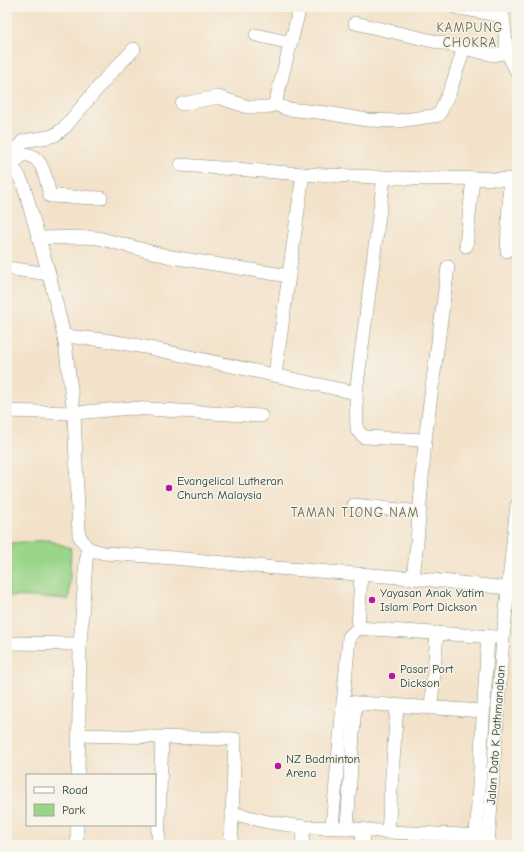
<svg xmlns="http://www.w3.org/2000/svg" width="524" height="852" font-family="'Comic Neue',sans-serif">
<style>
.green{fill:#99d488;stroke:#5c885e}
.lines{fill:none;stroke-linecap:round;stroke-linejoin:round}
.minor-casing{stroke:#89907f;stroke-width:14}
.minor{stroke:#fff;stroke-width:13}
.poi-dot{fill:#b5179e;stroke:#f7f3e8;stroke-width:1.5}
.labels{text-anchor:middle;dominant-baseline:central;stroke-width:3;stroke-linejoin:round;paint-order:stroke}
.poi-label{font-size:12px;fill:#1f3d34;stroke:#f7f3e8;text-anchor:start}
.street-label{font-size:12px;fill:#1f3d34;stroke:#f7f3e8}
.neighbourhood-label{font-size:13px;letter-spacing:1px;fill:#686851;stroke:#f7f3e8}
</style>
<rect width="100%" height="100%" fill="#f7f3e8"/>
<filter id="ink" filterUnits="userSpaceOnUse"><feTurbulence type="fractalNoise" baseFrequency=".025" numOctaves="2"/><feDisplacementMap in="SourceGraphic" scale="8" xChannelSelector="R" yChannelSelector="G"/><feConvolveMatrix kernelMatrix="1 2 1 2 8 2 1 2 1" color-interpolation-filters="sRGB"/></filter>
<filter id="wash" filterUnits="userSpaceOnUse"><feTurbulence type="fractalNoise" baseFrequency=".012" numOctaves="4" result="noise"/><feDisplacementMap in="SourceGraphic" scale="16" xChannelSelector="R" yChannelSelector="G"/><feGaussianBlur stdDeviation="0.9" result="paint"/><feColorMatrix in="noise" values="0 0 0 0 0 0 0 0 0 0 0 0 0 0 0 0 0 1.4 0 .05"/><feComposite in="paint" operator="in"/></filter>
<g filter="url(#wash)">
<rect width="100%" height="100%" fill="#f3e2ca"/>
<polygon class="green" points="48,540 71,548 69,599 8,596 10,543"/>
</g>
<g filter="url(#ink)">
<g class="lines">
<g class="minor-casing">
<g id="minor">
<polyline points="455,7 503,16 507,52 517,72"/>
<polyline points="355,23 494,55 507,52"/>
<polyline points="256,35 291,43"/>
<polyline points="182,104 218,97 248,107 269,107 275,104 287,109 327,113 367,120 398,121 439,115 451,88 464,48"/>
<polyline points="275,104 300,7"/>
<polyline points="7,159 23,141 48,137 55,135 65,127 107,77 134,49"/>
<path d="M7,163c9,6 13,14 17,24l25,87 15,62 10,77 5,122 6,10 4,4 15,4 70,5 102,10 137,10 94,10"/>
<polyline points="181,165 303,174 426,179 473,178 517,180"/>
<path d="M12,166l10,-12c22,0 24,26 28,42l51,2"/>
<polyline points="384,177 356,393 357,430 364,437 425,440"/>
<polyline points="39,238 84,237 98,238 171,257 289,276"/>
<polyline points="466,246 473,178"/>
<polyline points="507,251 510,180"/>
<polyline points="7,268 49,274"/>
<polyline points="64,336 104,340 145,347 356,393"/>
<polyline points="275,375 303,174"/>
<polyline points="7,411 74,413 131,408 261,416"/>
<polyline points="354,505 419,512"/>
<polyline points="413,578 417,542 425,440 448,267"/>
<polyline points="358,628 495,637"/>
<polyline points="7,643 80,644"/>
<polyline points="343,702 483,711"/>
<polyline points="431,708 437,633"/>
<polyline points="79,735 235,739 231,845"/>
<polyline points="78,775 80,644 86,561 89,549"/>
<polyline points="232,813 268,822 304,827 347,828 388,832 488,836"/>
<polyline points="332,827 349,637 358,628 361,575"/>
<polyline points="347,828 355,703"/>
<polyline points="388,832 397,706"/>
<polyline points="476,836 488,636"/>
<polyline points="77,845 77,825"/>
<polyline points="158,845 162,738"/>
<polyline points="302,845 304,827"/>
<polyline points="362,845 363,830"/>
<polyline points="488,845 503,638 517,505"/>
</g>
</g>
<use href="#minor" class="minor"/>
</g>
</g>
<g class="poi-dot">
<circle cx="169" cy="488" r="4"/>
<circle cx="372" cy="600" r="4"/>
<circle cx="392" cy="676" r="4"/>
<circle cx="278" cy="766" r="4"/>
</g>
<g class="labels">
<g class="poi-label">
<text x="177" y="481">Evangelical Lutheran<tspan x="177" dy="14">Church Malaysia</tspan></text>
<text x="380" y="593">Yayasan Anak Yatim<tspan x="380" dy="14">Islam Port Dickson</tspan></text>
<text x="400" y="669">Pasar Port<tspan x="400" dy="14">Dickson</tspan></text>
<text x="286" y="759">NZ Badminton<tspan x="286" dy="14">Arena</tspan></text>
</g>
<g class="street-label">
<text transform="translate(496 735) rotate(-86)">Jalan Dato K Pathmanaban</text>
</g>
<g class="neighbourhood-label">
<text x="470" y="27">KAMPUNG<tspan x="470" dy="15">CHOKRA</tspan></text>
<text x="355" y="512">TAMAN TIONG NAM</text>
</g>
</g>
<rect width="524" height="852" fill="none" stroke="#f7f3e8" stroke-width="24"/>
<rect x="26" y="774" width="130" height="52" fill="#f7f3e8" stroke="#a1aaa0"/>
<rect x="34" y="787" width="20" height="6" fill="#ffffff" stroke="#a1aaa0"/>
<text x="62" y="794" font-size="12" fill="#1f3d34">Road</text>
<rect x="34" y="804" width="20" height="12" fill="#99d488" stroke="#a1aaa0"/>
<text x="62" y="814" font-size="12" fill="#1f3d34">Park</text>
</svg>
